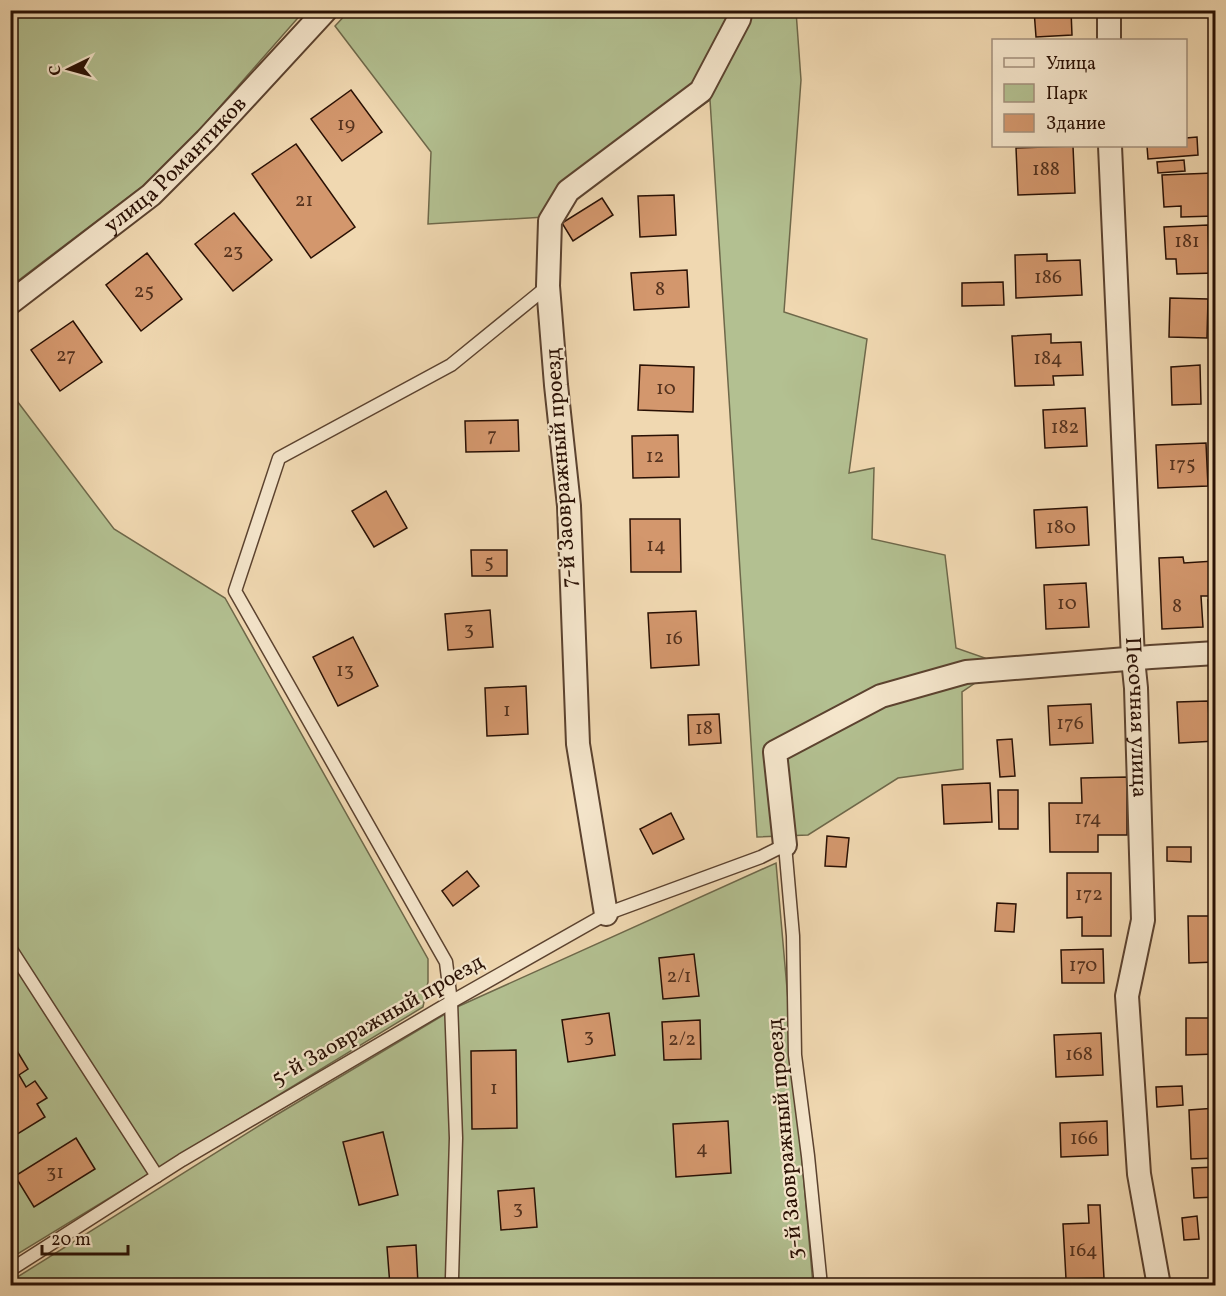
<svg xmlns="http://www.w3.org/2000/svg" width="1226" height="1296" font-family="Vollkorn,serif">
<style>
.green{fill:#b3c091;stroke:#6e684a;stroke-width:1.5}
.building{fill:#d3976d;stroke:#291004;stroke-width:1.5}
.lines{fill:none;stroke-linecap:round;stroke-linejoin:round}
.service-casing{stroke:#5b422f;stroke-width:15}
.minor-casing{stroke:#5b422f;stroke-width:26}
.service{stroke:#f5e6cc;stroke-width:12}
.minor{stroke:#f5e6cc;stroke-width:22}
.labels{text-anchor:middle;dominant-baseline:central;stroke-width:4.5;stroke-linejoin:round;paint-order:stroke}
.number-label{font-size:20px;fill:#54321e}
.street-label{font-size:22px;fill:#291004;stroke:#f5e6cc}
</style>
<rect width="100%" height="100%" fill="#f0d8b1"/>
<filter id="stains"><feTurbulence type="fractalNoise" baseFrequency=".00333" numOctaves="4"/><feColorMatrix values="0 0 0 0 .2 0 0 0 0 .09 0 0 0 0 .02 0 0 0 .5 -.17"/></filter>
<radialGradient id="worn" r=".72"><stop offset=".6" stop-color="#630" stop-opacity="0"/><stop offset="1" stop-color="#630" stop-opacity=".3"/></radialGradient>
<g class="green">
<polygon points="11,10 304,10 304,11 203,126 144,185 11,286"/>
<polygon points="350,10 796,11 801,80 784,312 867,339 849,473 874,468 872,539 945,555 956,648 985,658 987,675 962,692 963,769 898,778 808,835 757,837 710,100 545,217 428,224 431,152 335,26"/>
<polygon points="11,393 114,529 225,598 428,959 428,982 423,1007 11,1258"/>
<polygon points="776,863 813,1285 11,1286 11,1281 273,1117 457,1007"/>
</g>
<g class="building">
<polygon points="1034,10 1071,10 1072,35 1036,37"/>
<polygon points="351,90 382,132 342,161 311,119"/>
<polygon points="1197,137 1198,155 1148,159 1147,146 1186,146 1186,138"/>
<polygon points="296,144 355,227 311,258 252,174"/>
<polygon points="1073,146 1075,193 1018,195 1016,148"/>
<polygon points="1184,160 1185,171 1158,173 1157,162"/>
<polygon points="1213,173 1215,216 1181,217 1181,206 1164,207 1162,175"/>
<polygon points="674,195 676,235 640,237 638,196"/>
<polygon points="602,198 613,215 573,241 562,223"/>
<polygon points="234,213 272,260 233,291 195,244"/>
<polygon points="1208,225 1209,257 1216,257 1216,273 1177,274 1176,259 1166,259 1164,227"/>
<polygon points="147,253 182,299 141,331 106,285"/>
<polygon points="1047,254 1047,261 1080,260 1082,295 1016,298 1015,255"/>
<polygon points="687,270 689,307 634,310 631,273"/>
<polygon points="1003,282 1004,305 962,306 962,283"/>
<polygon points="1170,298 1208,299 1207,338 1169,337"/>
<polygon points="73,321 102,362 60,391 31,350"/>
<polygon points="1051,334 1051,343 1081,342 1083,375 1053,376 1054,385 1015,386 1012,336"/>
<polygon points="640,365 694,367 693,412 638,410"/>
<polygon points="1200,365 1201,404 1172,405 1171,367"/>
<polygon points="1085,408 1087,446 1045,448 1043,410"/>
<polygon points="518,420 519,451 466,452 465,421"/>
<polygon points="678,435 679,477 633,478 632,436"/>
<polygon points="1206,443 1208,486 1158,488 1156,445"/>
<polygon points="386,491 407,528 374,547 352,511"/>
<polygon points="1087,507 1089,545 1036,548 1034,510"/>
<polygon points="630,519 680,519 681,572 631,572"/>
<polygon points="471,550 507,550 507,576 472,576"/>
<polygon points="1183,557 1184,563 1214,561 1216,596 1201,596 1203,627 1162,629 1159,558"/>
<polygon points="1086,583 1089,627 1046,629 1044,585"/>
<polygon points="1208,600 1216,600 1216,627 1209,627"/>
<polygon points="490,610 493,647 448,650 445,614"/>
<polygon points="696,611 699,665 651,668 648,613"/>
<polygon points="353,637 378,686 338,706 313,657"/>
<polygon points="526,686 528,734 487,736 485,688"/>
<polygon points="1208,701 1209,718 1216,718 1216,741 1179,743 1177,702"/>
<polygon points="1091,704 1093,743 1050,745 1048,706"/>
<polygon points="719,714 721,743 689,745 688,715"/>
<polygon points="1012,739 1015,776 1000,777 997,740"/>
<polygon points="1127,777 1127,835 1098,835 1098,852 1050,852 1049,803 1082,803 1081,778"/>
<polygon points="990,783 992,822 944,824 942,785"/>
<polygon points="998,790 1018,790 1018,829 999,829"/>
<polygon points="671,813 684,839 653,854 640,829"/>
<polygon points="827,836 849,838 846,867 825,866"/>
<polygon points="1167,847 1191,847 1191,862 1167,861"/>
<polygon points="467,871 479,886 453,906 442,891"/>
<polygon points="1067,873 1111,873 1111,936 1082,936 1082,917 1067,918"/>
<polygon points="997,903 1016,904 1014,932 995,931"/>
<polygon points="1188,916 1216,916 1216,962 1189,963"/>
<polygon points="1103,949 1104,983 1062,983 1061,950"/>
<polygon points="694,954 699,996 663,999 659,958"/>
<polygon points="609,1013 615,1055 568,1062 562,1020"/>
<polygon points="1186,1018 1216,1018 1216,1054 1186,1055"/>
<polygon points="700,1020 701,1059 664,1060 662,1022"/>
<polygon points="1101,1033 1103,1075 1056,1077 1054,1035"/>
<polygon points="516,1050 517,1128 472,1129 471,1051"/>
<polygon points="17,1051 28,1069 19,1075 26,1087 35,1081 47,1098 37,1104 45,1117 11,1138 10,1055"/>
<polygon points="1182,1086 1183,1105 1157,1107 1156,1087"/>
<polygon points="1216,1108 1216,1158 1191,1159 1189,1110"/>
<polygon points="728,1121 731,1173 676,1177 673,1124"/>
<polygon points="1107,1121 1108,1155 1061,1157 1060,1123"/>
<polygon points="383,1132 398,1195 359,1205 343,1142"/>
<polygon points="76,1138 95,1169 34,1207 15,1176"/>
<polygon points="1216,1167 1216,1197 1194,1198 1192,1168"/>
<polygon points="534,1188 537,1227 501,1230 498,1191"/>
<polygon points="1088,1205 1100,1205 1104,1278 1066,1279 1063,1224 1089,1223"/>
<polygon points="1197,1216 1199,1239 1184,1240 1182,1218"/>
<polygon points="416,1245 418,1284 390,1286 387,1247"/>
</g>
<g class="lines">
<g class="service-casing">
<g id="service">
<polyline points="10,948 157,1176"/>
<polyline points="10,1270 182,1160 451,1002 606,914 761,857 785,845 793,936 795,1055 808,1156 821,1286"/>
<polyline points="452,1278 456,1138 451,1002 446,962 235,591 279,458 451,365 548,286"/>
</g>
</g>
<g class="minor-casing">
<g id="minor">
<polyline points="1109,40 1109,10"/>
<path id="s1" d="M1110,146l23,513 3,29 7,232 -16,76 12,178 20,112"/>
<path id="s2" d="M10,303l141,-108 55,-55 120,-130"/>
<polyline points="785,845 775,752 881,696 966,672 1151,657 1216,653"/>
<polyline points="606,914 578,744 569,506 556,385 548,286 550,221 568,191 701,91 739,19 741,10"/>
</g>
</g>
<use href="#service" class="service"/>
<use href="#minor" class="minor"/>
</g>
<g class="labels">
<g class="number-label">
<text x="346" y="125">19</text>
<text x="1046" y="170">188</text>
<text x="304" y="201">21</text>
<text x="1187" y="242">181</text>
<text x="233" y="252">23</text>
<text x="1048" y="278">186</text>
<text x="660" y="290">8</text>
<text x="144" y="292">25</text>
<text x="66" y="356">27</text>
<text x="1048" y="359">184</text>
<text x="666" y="389">10</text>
<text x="1065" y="428">182</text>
<text x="492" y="436">7</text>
<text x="655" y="457">12</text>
<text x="1182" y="465">175</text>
<text x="1061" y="528">180</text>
<text x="656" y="546">14</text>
<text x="489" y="563">5</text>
<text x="1067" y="604">10</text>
<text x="1177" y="607">8</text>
<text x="469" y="630">3</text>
<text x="674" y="639">16</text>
<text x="345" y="671">13</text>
<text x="507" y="711">1</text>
<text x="1070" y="724">176</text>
<text x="704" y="729">18</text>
<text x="1088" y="819">174</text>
<text x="1089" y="895">172</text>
<text x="1083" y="966">170</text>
<text x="679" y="977">2/1</text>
<text x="589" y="1037">3</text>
<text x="682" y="1040">2/2</text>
<text x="1079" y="1055">168</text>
<text x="494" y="1089">1</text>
<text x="1084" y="1139">166</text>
<text x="702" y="1149">4</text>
<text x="55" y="1173">31</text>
<text x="518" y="1209">3</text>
<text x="1083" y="1251">164</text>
</g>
<g class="street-label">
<text stroke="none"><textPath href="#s2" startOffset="216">улица Романтиков</textPath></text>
<text transform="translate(562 468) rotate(-94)">7-й Заовражный проезд</text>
<text stroke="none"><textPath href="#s1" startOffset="572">Песочная улица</textPath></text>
<text transform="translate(378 1021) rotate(-30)">5-й Заовражный проезд</text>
<text transform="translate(786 1139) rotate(-95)">3-й Заовражный проезд</text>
</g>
</g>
<rect width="1226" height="1296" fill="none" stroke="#f0d8b1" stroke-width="36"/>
<rect x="12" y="12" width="1202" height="1272" fill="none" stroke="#291004" stroke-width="3"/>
<rect x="18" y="18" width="1190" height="1260" fill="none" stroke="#291004" stroke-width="1.5"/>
<rect x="992" y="39" width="195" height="108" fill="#f5e6cc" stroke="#a3907c" stroke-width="1.5"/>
<rect x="1004" y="58" width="30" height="9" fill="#f5e6cc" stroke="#a3907c" stroke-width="1.5"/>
<text x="1046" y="69" font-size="18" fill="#291004">Улица</text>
<rect x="1004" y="84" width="30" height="18" fill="#b3c091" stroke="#a3907c" stroke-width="1.5"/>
<text x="1046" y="99" font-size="18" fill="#291004">Парк</text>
<rect x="1004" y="114" width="30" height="18" fill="#d3976d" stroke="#a3907c" stroke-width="1.5"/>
<text x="1046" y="129" font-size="18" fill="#291004">Здание</text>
<g transform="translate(69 69) rotate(265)" stroke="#f5e6cc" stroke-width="4.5" paint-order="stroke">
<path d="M0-4.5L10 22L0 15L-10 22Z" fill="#291004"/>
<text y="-9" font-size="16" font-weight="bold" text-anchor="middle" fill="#291004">С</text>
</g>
<path d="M42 1245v9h86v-9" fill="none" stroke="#291004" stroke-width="3"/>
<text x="51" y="1245" font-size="18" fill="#291004" stroke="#f5e6cc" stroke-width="4.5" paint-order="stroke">20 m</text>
<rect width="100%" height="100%" filter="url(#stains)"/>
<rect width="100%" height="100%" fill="url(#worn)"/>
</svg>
